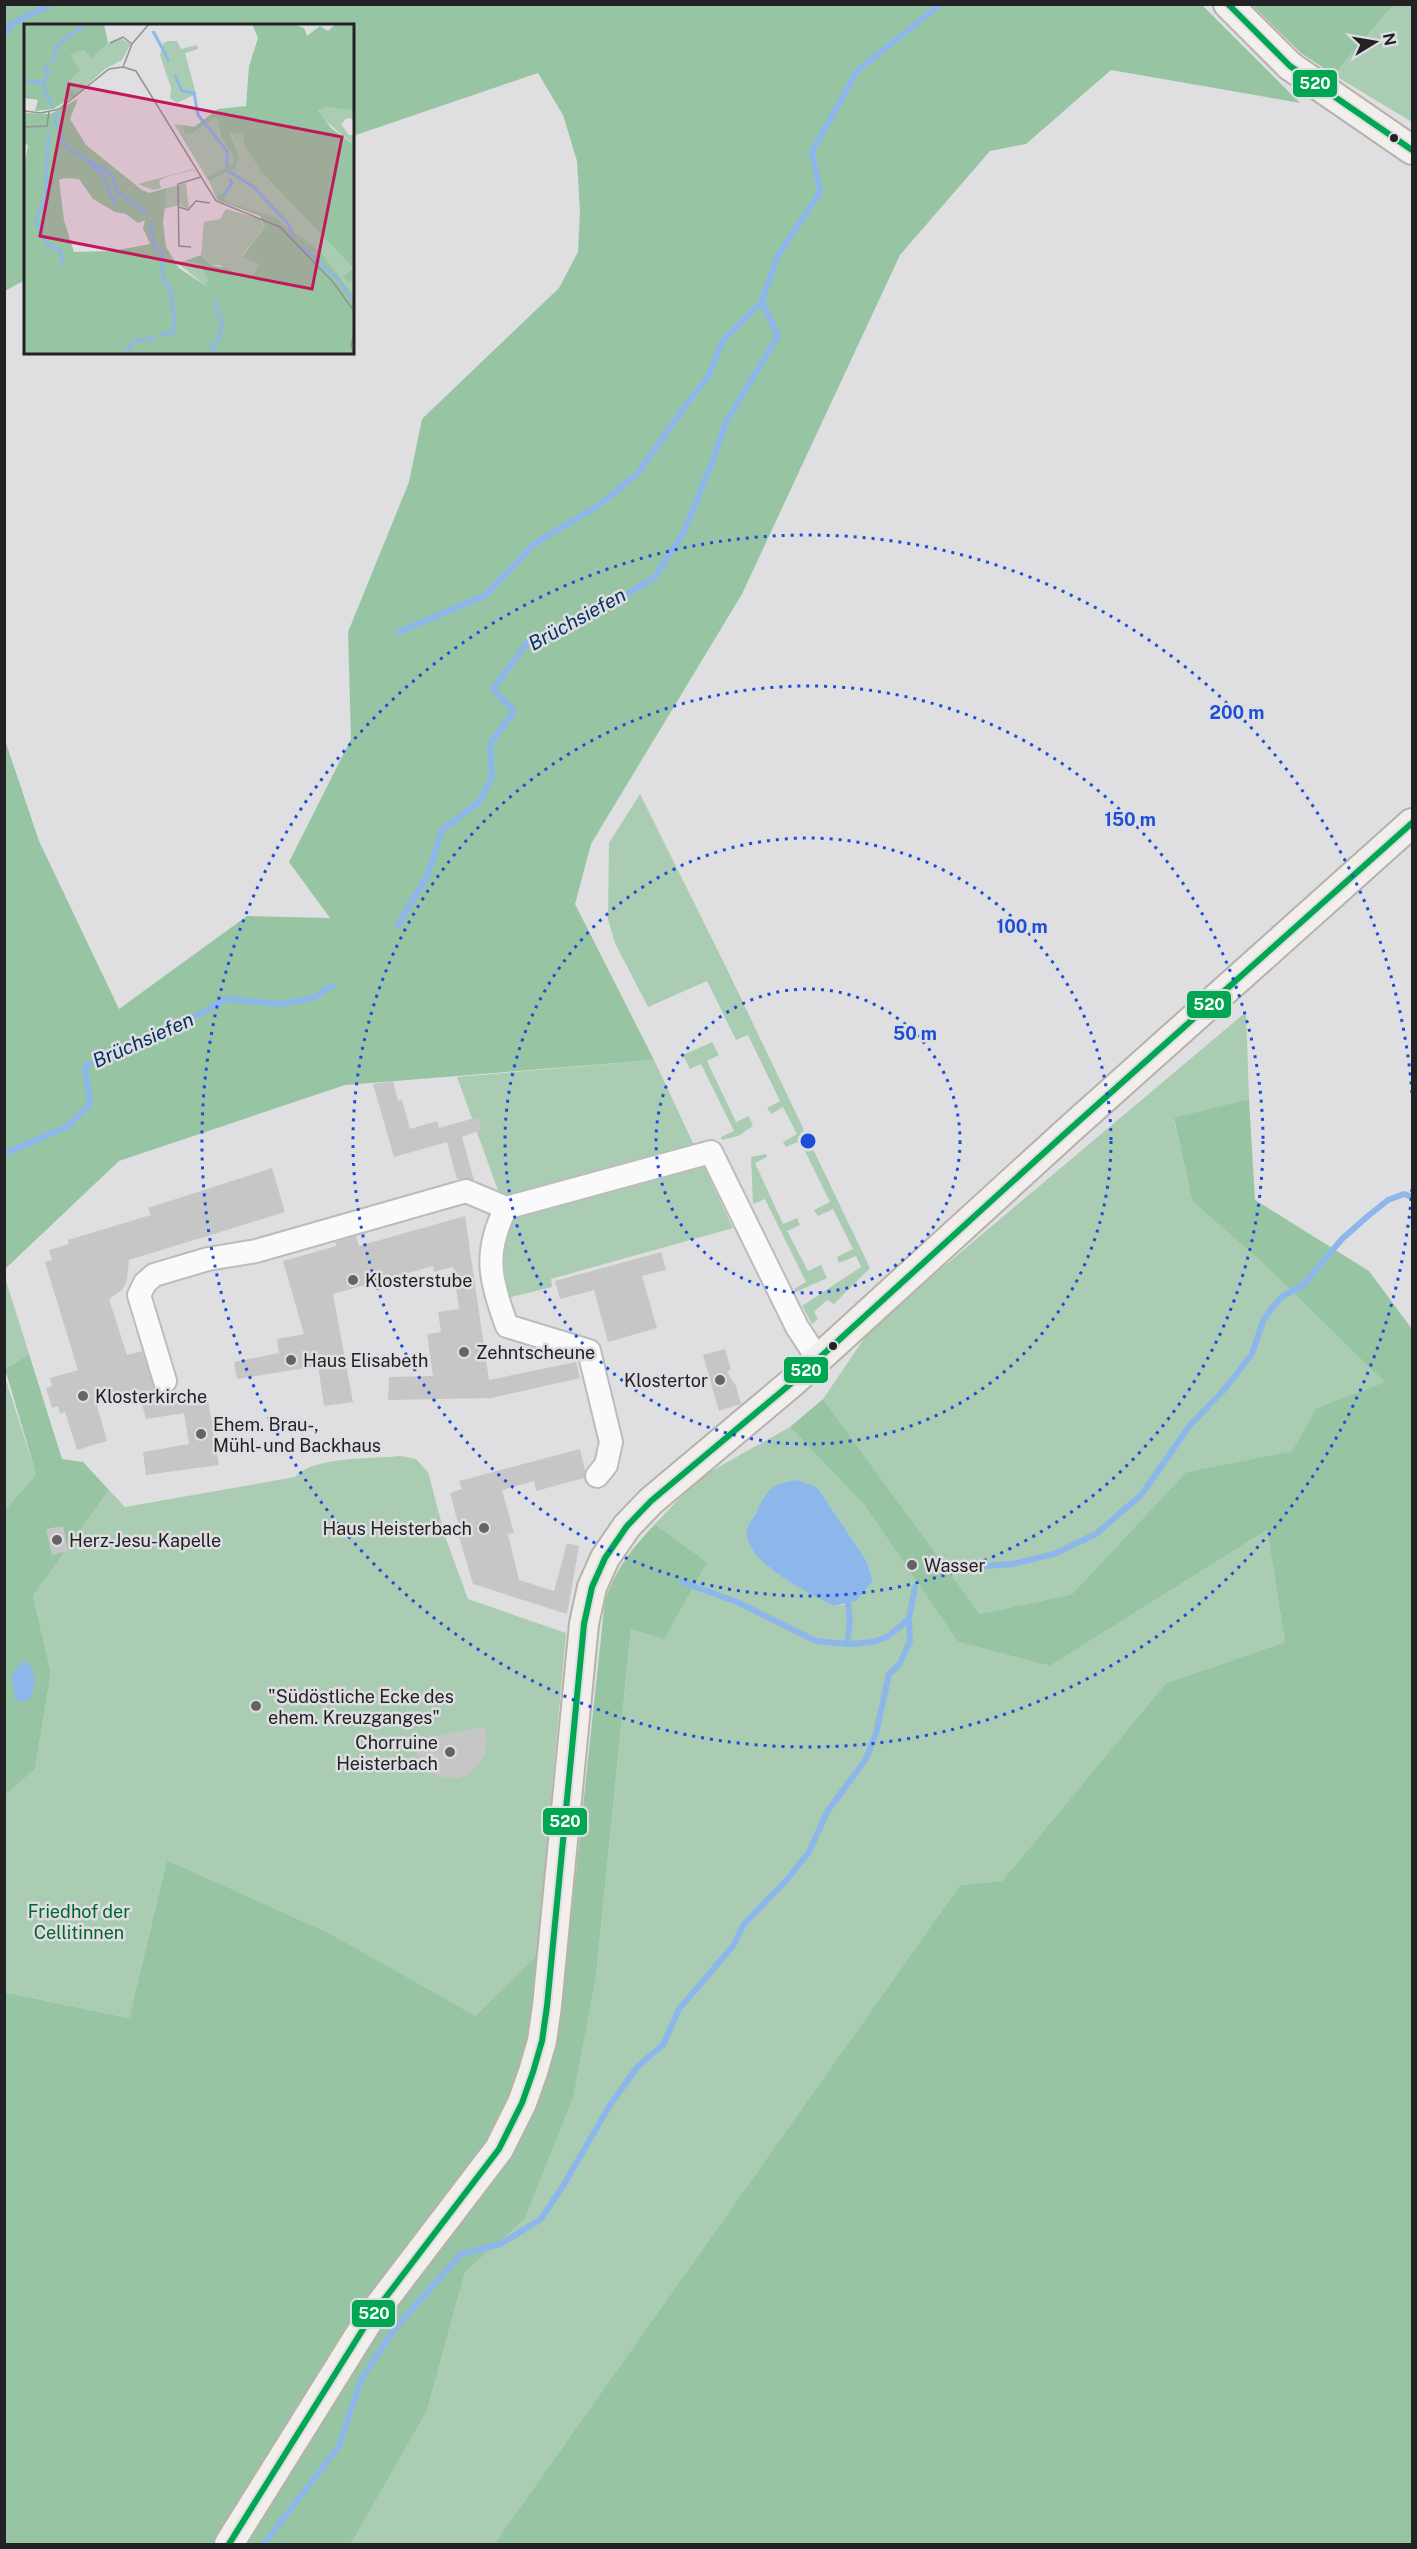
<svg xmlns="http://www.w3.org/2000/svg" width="1417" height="2549" font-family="'Public Sans',sans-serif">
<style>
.green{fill:#aaccb2;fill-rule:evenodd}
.forest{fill:#97c5a3}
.water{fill:#8db7eb}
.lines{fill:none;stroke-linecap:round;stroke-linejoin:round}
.stream{stroke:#8db7eb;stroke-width:6}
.building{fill:#c7c6c7}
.minor-casing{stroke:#bcbcbe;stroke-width:26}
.major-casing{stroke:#b7b1ac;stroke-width:32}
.minor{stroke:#fafafa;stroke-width:22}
.major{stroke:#f2eeeb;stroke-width:28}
.bus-1-casing{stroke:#dedee2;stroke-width:10}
.bus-1{stroke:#00a651;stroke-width:6}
.ring{fill:none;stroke:#1d4ed8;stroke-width:3;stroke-dasharray:3 6}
.bus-dot{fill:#222224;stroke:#dedee2;stroke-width:2}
.poi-dot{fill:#646466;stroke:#dedee2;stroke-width:2}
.labels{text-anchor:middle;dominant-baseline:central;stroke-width:5;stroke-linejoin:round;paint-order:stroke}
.poi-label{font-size:18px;fill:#222224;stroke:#dedee2;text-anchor:start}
.park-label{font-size:18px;fill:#00662c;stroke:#dedee2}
.water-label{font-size:20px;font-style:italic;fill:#073260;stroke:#dedee2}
.inset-river{fill:none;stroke:#8db7eb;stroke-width:3}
.inset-road{fill:none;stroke:#939395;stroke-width:1.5}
.view{fill:#c2185b;fill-opacity:0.15;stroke:#c2185b;stroke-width:3}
.inset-edge{fill:none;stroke:#222224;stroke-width:3}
.centre{fill:#1d4ed8;stroke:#dedee2;stroke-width:3}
.ring-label{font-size:18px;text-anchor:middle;font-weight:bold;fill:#1d4ed8;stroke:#dedee2;stroke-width:5;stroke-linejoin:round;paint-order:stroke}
.line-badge{stroke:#dedee2;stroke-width:2}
.badge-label{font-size:16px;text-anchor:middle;font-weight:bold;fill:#fff}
</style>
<rect width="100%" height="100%" fill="#dfdfe1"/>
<g class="green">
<polygon points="1393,5 1412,5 1412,122 1334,75"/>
<polygon points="640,794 726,967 870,1268 834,1304 827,1300 814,1312 818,1319 812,1324 802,1306 861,1267 856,1256 839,1263 837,1257 853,1249 833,1209 818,1216 814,1210 830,1202 800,1141 786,1147 783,1142 797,1134 783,1107 771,1114 767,1108 780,1101 748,1035 736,1040 707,981 648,1007 615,943 608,919 609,843"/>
<polygon points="1246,1012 1249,1099 1174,1119 1192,1201 1268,1268 1386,1382 1316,1408 1292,1451 1186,1472 1072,1594 980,1614 823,1399 872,1327"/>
<polygon points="712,1042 719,1055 707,1061 736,1122 749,1116 753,1126 738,1136 722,1140 721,1137 734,1131 701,1064 690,1069 683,1055"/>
<polygon points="654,1060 733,1228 551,1279 552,1287 507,1298 503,1275 503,1252 516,1195 499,1193 457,1077"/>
<polygon points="766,1154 767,1157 755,1163 783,1224 797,1218 800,1225 787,1231 808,1271 821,1265 827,1278 796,1292 794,1289 806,1282 765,1199 753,1204 751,1157"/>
<polygon points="4,1274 29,1354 5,1369 4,1369"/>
<polygon points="4,1374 36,1474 5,1510 4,1510"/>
<path d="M790,1427l75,79 93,136 92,24 217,-136 18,112 -119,41 -164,198 -42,4 -466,659h-143l76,-133 38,-139 59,-52 72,-244 35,-347 76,-67 -52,-38 44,-46zM817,1487l49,73 7,21 -25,23 -14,2 -64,-38 -23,-40 9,-16z"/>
<path d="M401,1456l15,3 12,13 17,64 23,63 98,34 -29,322 -63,62 -147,-85 -160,-72 -38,158 -124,-26 -1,-197 31,-26 16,-97 -18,-76 76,-106 16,17 170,-30c18,-21 78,-18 106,-21z"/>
</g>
<g class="forest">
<polygon points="5,5 1202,5 1300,103 1111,70 1026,144 990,151 900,255 742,594 591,844 575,904 654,1060 345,1085 119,1161 5,1269 4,737 39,841 119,1009 247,916 330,918 289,862 351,739 348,632 409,482 422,419 559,288 578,252 580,211 577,161 563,115 538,73 353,136 352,26 26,26 25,280 5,291"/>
<polygon points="1252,5 1393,5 1334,75 1301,53"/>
<polygon points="1249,1099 1255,1200 1369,1271 1412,1329 1412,2544 494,2544 960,1885 1002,1881 1166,1683 1285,1642 1267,1530 1050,1666 958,1642 865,1506 790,1427 823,1399 980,1614 1072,1594 1186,1472 1292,1451 1316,1408 1385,1382 1268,1268 1192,1201 1174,1118"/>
<polygon points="29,1354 62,1459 83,1462 109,1490 33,1596 51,1672 35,1769 5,1795 5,1510 36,1474 5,1369"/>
<path d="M655,1524l52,38 -43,77 -33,-10 -35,347 -23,121 -49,123 -59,52 -38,139 -76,133h-346l-1,-552 125,26 38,-158 160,72 148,84 62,-61 30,2 38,-357c12,-33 26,-50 50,-76z"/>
</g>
<g class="water">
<path d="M796,1480l21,7 49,73 7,21 -17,20 -22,5c-24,-13 -92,-44 -87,-77 1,-5 6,-11 9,-16 11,-23 14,-28 40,-33z"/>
<path d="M28,1661c9,16 8,24 1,40l-14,-1 -3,-26 10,-12z"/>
</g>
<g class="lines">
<g class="stream">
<polyline points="4,35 13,23 51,4"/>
<polyline points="399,632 486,595 534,544 598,506 638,473 688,402 708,377 723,340 762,301"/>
<polyline points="398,925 428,874 442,830 480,801 492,778 490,744 514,711 493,689 527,643 615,601 654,578 683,534 713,460 726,422 778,336 762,301 777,257 820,192 812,152 857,71 941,4"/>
<polyline points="4,1154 68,1126 90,1104 85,1066 146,1043 227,999 279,1004 311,999 332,986"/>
<polyline points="942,1569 1013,1564 1054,1554 1096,1534 1142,1494 1190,1425 1224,1390 1252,1354 1263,1321 1274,1305 1283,1296 1302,1286 1342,1239 1368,1216 1388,1200 1404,1194 1412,1197"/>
<polyline points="682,1582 737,1602 816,1641 847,1644 850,1622 848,1604"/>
<path d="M847,1644c31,-1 40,-3 62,-26"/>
<polyline points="264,2544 339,2446 361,2380 393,2331 461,2254 501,2244 541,2219 563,2186 610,2105 638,2066 663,2045 679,2009 733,1946 744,1924 786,1881 809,1852 827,1812 866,1759 876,1734 889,1674 899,1665 910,1641 909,1618 915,1587"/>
</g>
</g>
<g class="building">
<polygon points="393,1081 398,1101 402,1100 410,1129 437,1121 439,1128 478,1117 482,1130 462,1137 474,1180 457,1179 447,1142 394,1157 373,1084"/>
<polygon points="272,1168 285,1212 129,1260 127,1281 122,1290 109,1299 127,1355 142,1351 159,1401 207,1393 219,1465 146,1475 143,1452 189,1444 184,1413 146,1419 138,1390 96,1402 107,1441 77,1450 65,1412 60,1414 58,1406 52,1408 46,1388 52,1386 50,1378 78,1370 45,1262 52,1260 49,1250 69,1244 68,1240 151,1215 148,1208"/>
<polygon points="465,1216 489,1380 576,1362 580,1378 491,1398 388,1400 389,1377 433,1376 427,1334 441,1332 438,1312 459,1309 453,1267 434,1272 433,1266 333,1294 353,1402 324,1406 318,1366 237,1379 234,1362 279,1353 277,1339 304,1334 283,1261 336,1246 335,1242 356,1236 359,1246"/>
<polygon points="661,1252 666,1270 642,1276 657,1328 608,1342 594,1290 560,1299 555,1281"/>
<polygon points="725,1349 731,1369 727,1372 736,1386 741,1404 719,1411 703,1355"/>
<polygon points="580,1449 585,1470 584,1478 536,1491 534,1481 502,1490 514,1533 508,1534 519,1580 554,1591 567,1543 579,1546 567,1614 473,1584 455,1523 458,1523 450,1493 462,1489 459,1481"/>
<polygon points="63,1526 68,1551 52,1555 46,1529"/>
<polygon points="484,1727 487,1740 485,1753 478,1765 469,1774 458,1778 445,1778 434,1774 424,1766 415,1751 413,1740"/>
</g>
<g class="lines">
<g class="minor-casing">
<g id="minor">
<path d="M506,1208c-23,44 -16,73 1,118l82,25 22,91 -5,23 -9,11"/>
<polyline points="165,1381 139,1295 145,1283 154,1275 208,1259 256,1251 466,1191 506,1208 711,1152 797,1327 818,1359"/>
</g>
</g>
<g class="major-casing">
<g id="major">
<polyline points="1228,4 1290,66 1412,150"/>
<polyline points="229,2544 370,2318 499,2149 522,2103 533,2072 542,2041 547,2006 584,1624 592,1587 605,1558 627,1526 651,1501 794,1381 1069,1130 1412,823"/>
</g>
</g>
<use href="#minor" class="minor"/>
<use href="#major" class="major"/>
<g class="bus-1-casing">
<g id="bus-1">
<polyline points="1228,4 1290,66 1412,150"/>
<polyline points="229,2544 370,2318 499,2149 522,2103 533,2072 542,2041 547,2006 584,1624 592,1587 605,1558 627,1526 651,1501 794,1381 1069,1130 1412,823"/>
</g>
</g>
<use href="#bus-1" class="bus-1"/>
</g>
<g class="ring">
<circle cx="808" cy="1141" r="152"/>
<circle cx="808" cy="1141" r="303"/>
<circle cx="808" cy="1141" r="455"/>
<path d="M1412 1189A606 606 0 1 1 1412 1093"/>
</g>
<g class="bus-dot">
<circle cx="1394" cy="138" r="5"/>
<circle cx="833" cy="1346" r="5"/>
</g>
<g class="poi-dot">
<circle cx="353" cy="1280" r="6"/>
<circle cx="464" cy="1352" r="6"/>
<circle cx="291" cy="1360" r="6"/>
<circle cx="720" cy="1380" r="6"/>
<circle cx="83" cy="1396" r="6"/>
<circle cx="201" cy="1434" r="6"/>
<circle cx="484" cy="1528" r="6"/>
<circle cx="57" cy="1540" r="6"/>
<circle cx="912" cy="1565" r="6"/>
<circle cx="256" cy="1706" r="6"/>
<circle cx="450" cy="1752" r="6"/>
</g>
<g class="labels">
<g class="poi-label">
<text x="365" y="1280">Klosterstube</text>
<text x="476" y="1352">Zehntscheune</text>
<text x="303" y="1360">Haus Elisabeth</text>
<text x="708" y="1380" text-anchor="end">Klostertor</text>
<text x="95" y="1396">Klosterkirche</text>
<text x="213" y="1424">Ehem. Brau-,<tspan x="213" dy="21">Mühl- und Backhaus</tspan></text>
<text x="472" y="1528" text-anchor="end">Haus Heisterbach</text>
<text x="69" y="1540">Herz-Jesu-Kapelle</text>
<text x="924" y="1565">Wasser</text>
<text x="268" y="1696">"Südöstliche Ecke des<tspan x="268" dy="21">ehem. Kreuzganges"</tspan></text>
<text x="438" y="1742" text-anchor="end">Chorruine<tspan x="438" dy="21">Heisterbach</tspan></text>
</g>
<g class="park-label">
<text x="79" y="1911">Friedhof der<tspan x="79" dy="21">Cellitinnen</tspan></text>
</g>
<g class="water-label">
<text transform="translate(577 619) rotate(-29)">Brüchsiefen</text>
<text transform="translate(143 1040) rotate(-24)">Brüchsiefen</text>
</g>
</g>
<g transform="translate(24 24)">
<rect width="330" height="330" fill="#dfdfe1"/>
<path d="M97,14l10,6 -9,16 -17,9 -29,26 -9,-11 13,-14 -11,-15 15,-5 7,9 17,-16zM144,17h9l4,8 16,-4 1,4 -13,4 11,41 -19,9 -7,-5 1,-10 -11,-33 3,-12zM301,83l29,4v8l-7,-1 -6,6 8,11h5v10l-34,-29 -2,-5zM192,93l6,23 10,14 1,11 -27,12 -32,-53 9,1 1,9 9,-1zM206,108l12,1 2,13 17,26 92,96 -4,14 5,-3v16l-32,-42 -30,-20 -4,-7 -72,-28 -7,-17 26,-14 5,-9zM169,145l5,8 -5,-7 -27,7 -7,4 2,7 -8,2 -15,-6zM162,159l3,26 -10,-4 -15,4 3,-21zM202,185l34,10 5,8 -23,29 16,8 -6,14 -18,-2 -14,-11h-9l-10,-10 3,-33 16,-3zM161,237l13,2 10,17 -1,7 -31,-25z" fill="#aaccb2"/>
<path d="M0,0h80l4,19 -17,16 -7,-9 -14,5 10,15 -13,14 9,11 -23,14 -18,2 3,-11 -14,-2zM228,0h40l12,4 3,8 13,-10 8,5 8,-7h18v87l-29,-4 -7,4 13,17 23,17v134l-5,4 -5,-6 9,-9 -92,-96 -17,-26 -2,-13h-12l10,25 -5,10 -26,13 -3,-4 27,-13 -1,-10 -10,-14 -6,-23 -23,16 -9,1 -1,-9 11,2 24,-18 28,-3 3,-40 9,-28zM54,75l-8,20 16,26 56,45 7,3 18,-5 -4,34 3,25 13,21 27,18 2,-6 -10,-17 -13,-2 16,-6 10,10 19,4 4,7 18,2 6,-14 -16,-7 23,-30 -5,-11 -41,-15 -3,-3 5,-5 6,9 49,16 46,35 32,42v59h-330v-183l4,-26 -4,-1v-31l26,1zM40,154l15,1 14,20 22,13 11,2 12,9 7,-3 -2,8 7,16 -37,7 -39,1 -10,-32 -5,-40z" fill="#97c5a3" fill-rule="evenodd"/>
<path class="inset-river" d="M129,7l16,30M28,39l6,-19 28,-20M151,51l7,16 12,2 4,22 29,36v17M0,56l20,3 5,-10 -5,-4 4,-2M18,61l10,20M34,89l-3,7 10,26 46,28 8,19 28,20M25,109l-4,65 -9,24 12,23 12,5 3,16M65,138l15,15 12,29M204,147l27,17 33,36 6,14M199,172l9,-13 -3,-4M128,197l-1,11 5,17 6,3 1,28 7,7 4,30v15l-14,3M277,222l36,32 17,24M192,274v13l6,9 -2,18 -9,9 8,7M101,330l10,-13 21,-3"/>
<path class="inset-road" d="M86,19l13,-6 9,7M99,43l9,-23 17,-20M0,87l17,2 18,-4 50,-40 14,-2 13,4 80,130 64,26 53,55 21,29M0,103l23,-1 2,-14M155,183l9,3 8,-9 14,2M167,223l-12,-1 -1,-62 23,-7M330,309l-3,12 3,9"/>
<path class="view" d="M45,60l273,53 -30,152 -272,-53z"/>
<rect width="330" height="330" class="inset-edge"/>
</g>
<circle cx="808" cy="1141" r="9" class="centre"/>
<g class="ring-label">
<text x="1237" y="719">200 m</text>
<text x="1130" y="826">150 m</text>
<text x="1022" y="933">100 m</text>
<text x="915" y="1040">50 m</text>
</g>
<g class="line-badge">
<rect x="1292" y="69" width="46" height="29" rx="6" fill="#00a651"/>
<rect x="1186" y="990" width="46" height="29" rx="6" fill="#00a651"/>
<rect x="783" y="1356" width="46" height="28" rx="6" fill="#00a651"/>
<rect x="542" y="1807" width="46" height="29" rx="6" fill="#00a651"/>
<rect x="351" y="2299" width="45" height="29" rx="6" fill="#00a651"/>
</g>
<g class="badge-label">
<text x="1315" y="89">520</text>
<text x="1209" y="1010">520</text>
<text x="806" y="1376">520</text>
<text x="565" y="1827">520</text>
<text x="374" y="2319">520</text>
</g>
<rect width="1417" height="2549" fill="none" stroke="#222224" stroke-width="12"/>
<g transform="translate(1375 42) rotate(79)" stroke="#dedee2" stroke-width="4.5" paint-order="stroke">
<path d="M0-4.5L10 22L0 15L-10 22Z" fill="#222224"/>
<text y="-9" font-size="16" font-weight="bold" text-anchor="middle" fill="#222224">N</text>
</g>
</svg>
